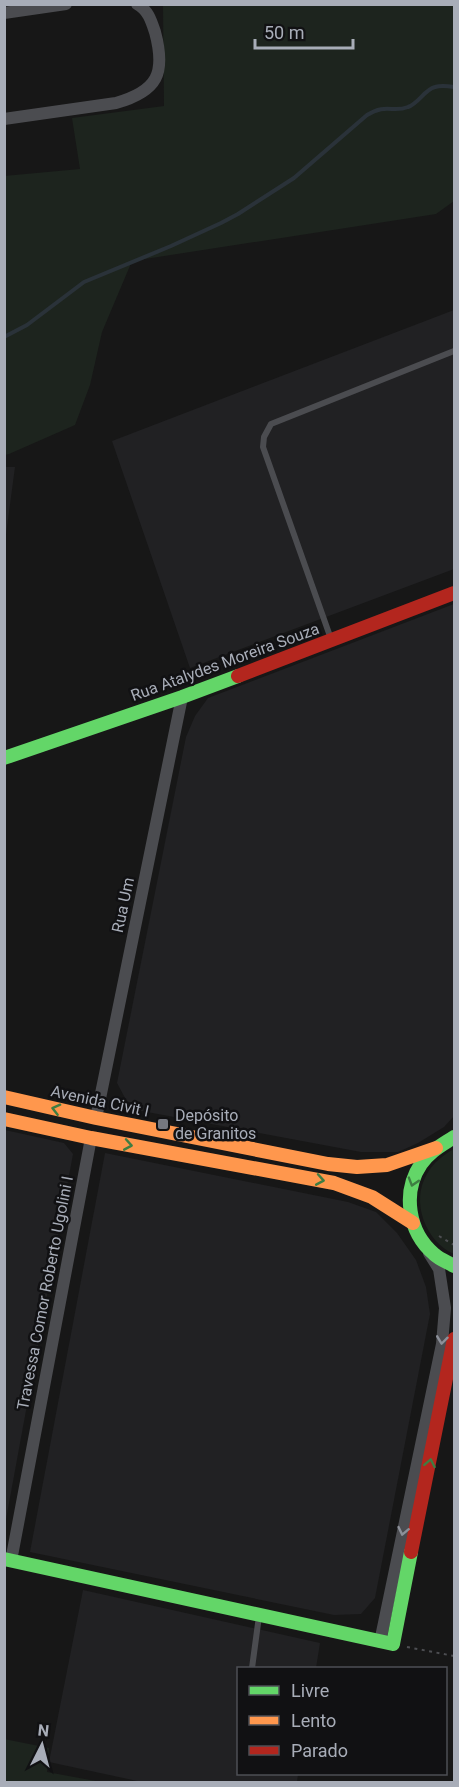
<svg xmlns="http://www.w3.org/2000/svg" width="459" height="1787" font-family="Roboto,sans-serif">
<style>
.built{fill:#212123}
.green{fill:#1d241e}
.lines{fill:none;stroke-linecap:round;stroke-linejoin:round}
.stream{stroke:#2a3239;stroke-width:4}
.path{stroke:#4d4e52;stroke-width:2;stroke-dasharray:3 4.5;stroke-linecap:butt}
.lane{stroke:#4b4c50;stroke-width:6}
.street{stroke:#4b4c50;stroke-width:12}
.fast{stroke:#63d668;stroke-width:14}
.slow{stroke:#ff974d;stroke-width:14}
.jam{stroke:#b3261e;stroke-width:14}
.oneway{stroke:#3e7d42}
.oneway2{stroke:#8c9099}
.poi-dot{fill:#757880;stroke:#111113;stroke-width:2}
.labels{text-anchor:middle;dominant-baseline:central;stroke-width:5;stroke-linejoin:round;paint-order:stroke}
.street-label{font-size:16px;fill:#a8adb8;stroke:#111113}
.poi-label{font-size:16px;fill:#a8adb8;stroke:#111113;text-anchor:start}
</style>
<rect width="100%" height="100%" fill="#171717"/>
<g class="built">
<polygon points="454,310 454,569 190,668 112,441"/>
<polygon points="5,467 15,467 5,542 4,467"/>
<polygon points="454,604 454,1116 444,1127 418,1143 398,1152 361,1152 131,1109 117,1083 186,737 195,716 208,698"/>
<polygon points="5,1130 64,1143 73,1154 5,1525"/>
<polygon points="105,1153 348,1202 376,1212 397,1233 416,1260 426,1287 430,1314 375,1598 361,1614 334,1615 30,1552"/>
<polygon points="83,1590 320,1643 316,1668 238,1668 238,1774 298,1774 297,1782 142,1782 49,1762"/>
</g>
<g class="green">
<polygon points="163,5 454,5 454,201 436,214 132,261 102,332 90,385 75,425 9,454 5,455 4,176 80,169 72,118 164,106"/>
<path d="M454,1149v105c-28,-12 -44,-52 -27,-80 6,-11 16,-19 27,-25z"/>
<polygon points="4,1739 49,1748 47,1772 101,1782 5,1782"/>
</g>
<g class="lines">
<path class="stream" d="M4,337l23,-12 57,-43 87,-36 50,-23 17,-9 56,-36 73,-63c19,-12 26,-2 41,-8 11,-4 16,-17 27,-20 6,-2 13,-1 19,0"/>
<g class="path">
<polyline points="439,1236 454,1245"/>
<polyline points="407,1647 454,1656"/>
</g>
<g class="lane">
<polyline points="331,639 263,447 264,437 271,424 454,351"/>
<polyline points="252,1668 259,1616"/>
</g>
<g class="street">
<polyline points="4,13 66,4"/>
<path d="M4,119l112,-16c42,-12 50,-30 39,-71 -4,-12 -7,-22 -18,-28"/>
<polyline points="96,1118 182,697"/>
<polyline points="11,1561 91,1138"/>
<polyline points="380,1642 442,1344 445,1308 439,1269 429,1253"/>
</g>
<g class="fast">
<polyline points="4,758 182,697 238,676"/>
<path d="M454,1137c-12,8 -24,14 -33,27 -19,28 -13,68 13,90 5,5 13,8 20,12"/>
<polyline points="4,1559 393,1644 411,1552"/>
</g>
<g class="slow">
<polyline points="4,1097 96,1118 328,1164 357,1167 387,1165 436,1148"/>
<polyline points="4,1119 91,1138 334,1183 372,1197 413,1223"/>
</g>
<g class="jam">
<polyline points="238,676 454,593"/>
<polyline points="411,1552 454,1339"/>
</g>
</g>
<defs><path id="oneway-chevron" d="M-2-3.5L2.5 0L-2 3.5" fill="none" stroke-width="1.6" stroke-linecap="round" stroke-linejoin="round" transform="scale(1.5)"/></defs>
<g class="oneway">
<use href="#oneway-chevron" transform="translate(56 1109) rotate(-166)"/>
<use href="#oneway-chevron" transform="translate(128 1145) rotate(10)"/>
<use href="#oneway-chevron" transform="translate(320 1180) rotate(10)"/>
<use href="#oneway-chevron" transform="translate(413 1182) rotate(107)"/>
<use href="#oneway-chevron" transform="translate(430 1463) rotate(-79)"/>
</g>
<g class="oneway2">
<use href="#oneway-chevron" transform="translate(442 1340) rotate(97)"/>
<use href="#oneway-chevron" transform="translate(403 1531) rotate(102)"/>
</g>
<rect class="poi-dot" x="157" y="1118" width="12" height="12" rx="3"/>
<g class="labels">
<g class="street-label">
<text transform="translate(225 662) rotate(-20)">Rua Atalydes Moreira Souza</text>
<text transform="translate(123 905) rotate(-78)">Rua Um</text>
<text transform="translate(100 1101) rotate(12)">Avenida Civit I</text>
<text transform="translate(45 1293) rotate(-79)">Travessa Comor Roberto Ugolini I</text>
</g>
<g class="poi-label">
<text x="175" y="1115">Depósito<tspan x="175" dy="18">de Granitos</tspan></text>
</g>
</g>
<rect width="459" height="1787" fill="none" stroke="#a8adb8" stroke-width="12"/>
<rect x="237" y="1667" width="210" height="108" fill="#111113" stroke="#4d4f55" stroke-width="1.5"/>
<rect x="249" y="1686" width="30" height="9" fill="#63d668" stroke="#4d4f55" stroke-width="1.5"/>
<text x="291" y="1697" font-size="18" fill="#a8adb8">Livre</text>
<rect x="249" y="1716" width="30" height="9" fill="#ff974d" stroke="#4d4f55" stroke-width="1.5"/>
<text x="291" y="1727" font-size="18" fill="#a8adb8">Lento</text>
<rect x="249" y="1746" width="30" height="9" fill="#b3261e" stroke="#4d4f55" stroke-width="1.5"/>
<text x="291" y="1757" font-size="18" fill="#a8adb8">Parado</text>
<g transform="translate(42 1745) rotate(6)" stroke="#111113" stroke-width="4.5" paint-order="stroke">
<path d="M0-4.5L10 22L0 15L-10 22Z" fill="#a8adb8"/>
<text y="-9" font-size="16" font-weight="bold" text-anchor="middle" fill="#a8adb8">N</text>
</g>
<path d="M255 39v9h98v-9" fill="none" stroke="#a8adb8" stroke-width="3"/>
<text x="264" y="39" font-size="18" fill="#a8adb8" stroke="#111113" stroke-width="4.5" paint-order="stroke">50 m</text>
</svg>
